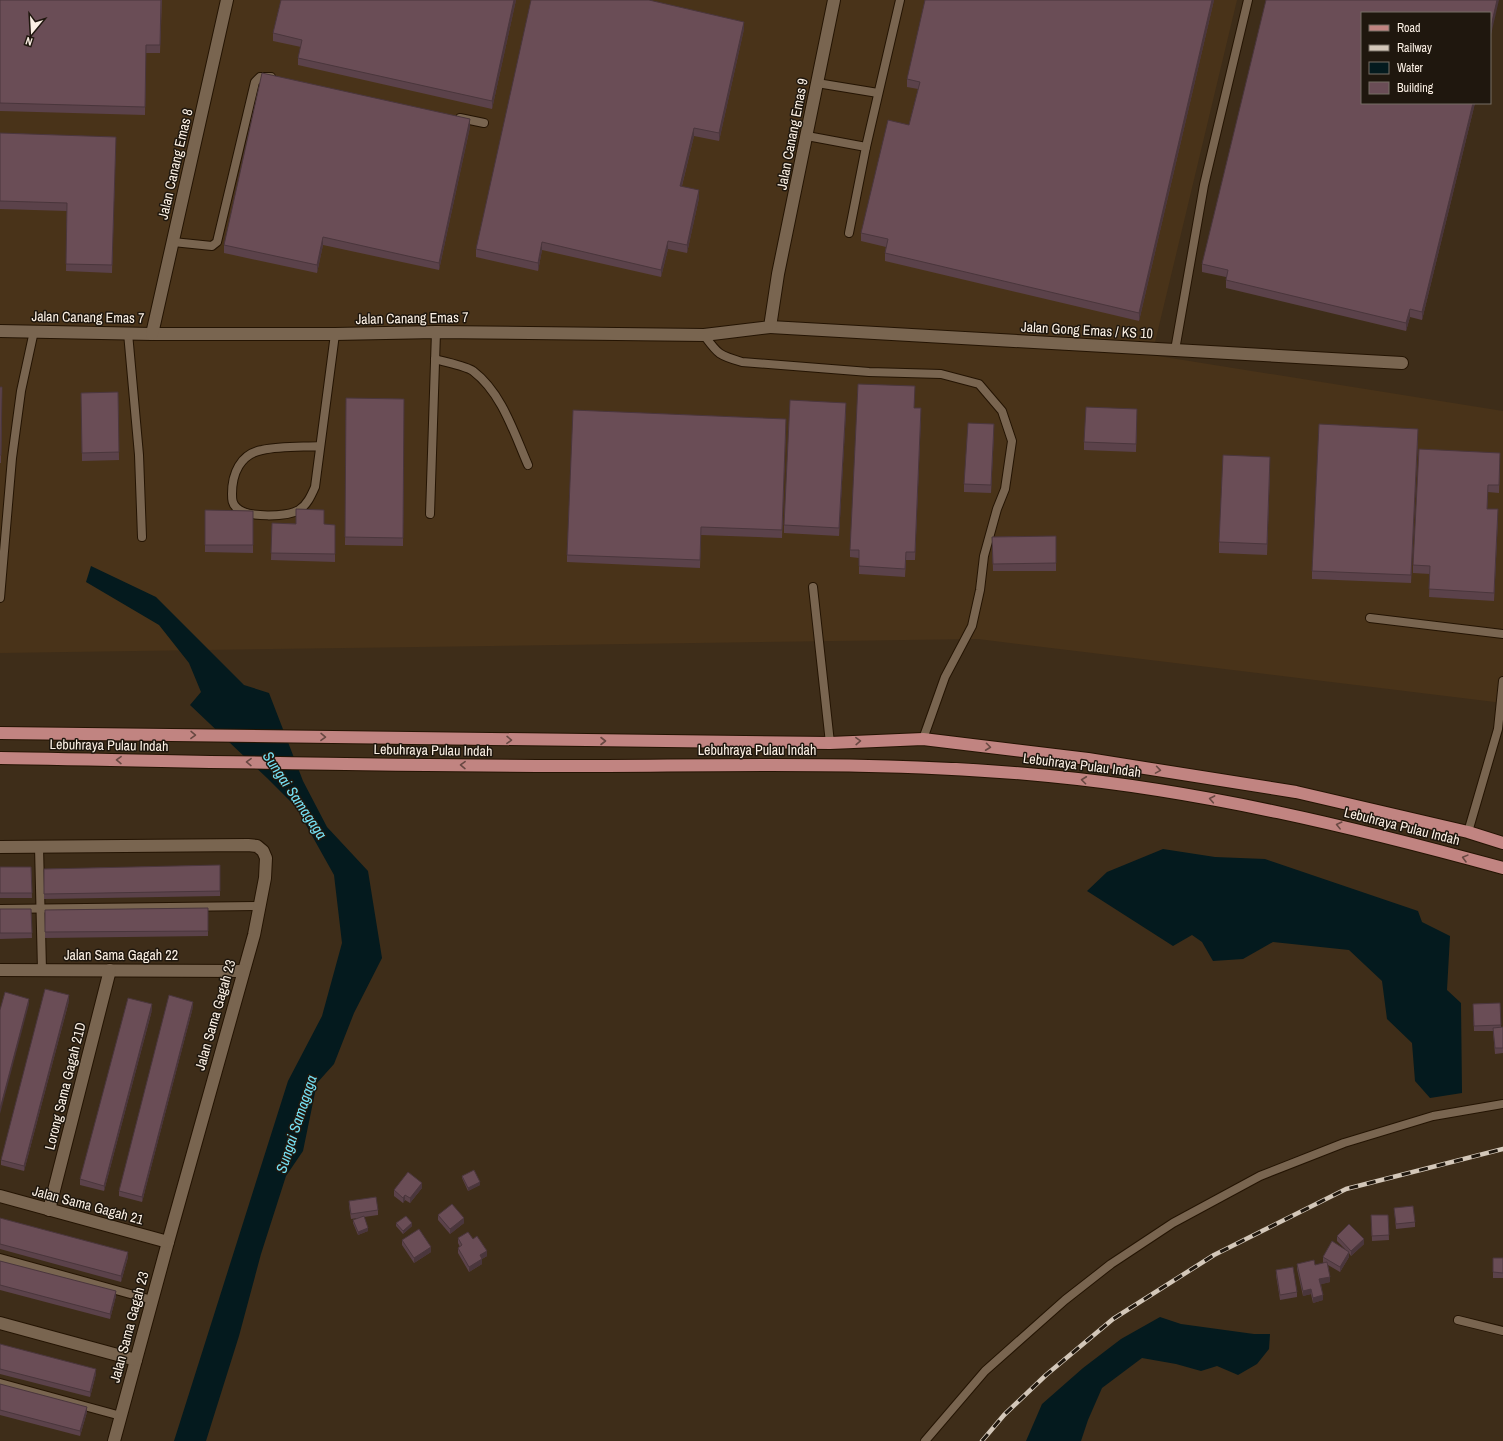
<svg xmlns="http://www.w3.org/2000/svg" width="1503" height="1441" font-family="'Archivo Narrow',sans-serif">
<style>
.built{fill:#493319}
.water{fill:#041a1e}
.lines{fill:none;stroke-linecap:round;stroke-linejoin:round}
.lane-casing{stroke:#241403;stroke-width:10}
.street-casing{stroke:#241403;stroke-width:14}
.primary-casing{stroke:#241403;stroke-width:14}
.lane{stroke:#796550;stroke-width:8}
.street{stroke:#796550;stroke-width:12}
.primary{stroke:#c18481;stroke-width:12}
.rail-casing{stroke:#d3c7b9;stroke-width:4.5}
.rail{stroke:#1f170e;stroke-width:3;stroke-dasharray:9;stroke-linecap:butt}
.wall{fill:#5b424a}
.shaded-wall{fill:#4a363c}
.building{fill:#6a4d56;stroke:#4a363c}
.oneway{stroke:#684842}
.labels{text-anchor:middle;dominant-baseline:central;stroke-width:3;stroke-linejoin:round;paint-order:stroke}
.street-label{font-size:14px;fill:#fcf1e5;stroke:#1f170e}
.water-label{font-size:15px;font-style:italic;fill:#76e1f4;stroke:#1f170e}
</style>
<rect width="100%" height="100%" fill="#3e2d19"/>
<polygon class="built" points="0,0 1237,0 1152,355 1503,411 1503,703 978,639 0,653"/>
<g class="water">
<polygon points="91,566 156,597 244,685 269,693 303,781 327,827 368,871 382,958 354,1013 334,1064 317,1083 303,1151 286,1176 261,1254 239,1336 206,1441 174,1441 288,1081 322,1016 342,943 334,875 296,807 267,778 190,705 201,692 189,663 159,625 86,582"/>
<polygon points="1163,849 1215,857 1265,859 1418,911 1422,922 1450,936 1447,990 1461,1003 1462,1093 1430,1098 1415,1081 1412,1043 1387,1019 1382,981 1349,950 1273,942 1243,959 1213,961 1202,942 1192,935 1173,946 1087,891 1107,872"/>
<polygon points="1160,1317 1181,1324 1254,1334 1270,1334 1269,1349 1257,1364 1238,1375 1217,1366 1201,1371 1176,1364 1142,1358 1102,1388 1088,1420 1081,1441 1026,1441 1042,1404 1083,1368 1121,1339"/>
</g>
<g class="lines">
<g class="lane-casing">
<g id="lane">
<polyline points="817,83 878,93"/>
<polyline points="460,118 484,123"/>
<polyline points="807,136 866,147 900,0"/>
<polyline points="849,233 866,147"/>
<polyline points="173,242 212,246 217,242 255,82 260,77 271,77"/>
<polyline points="128,333 139,455 142,537"/>
<path d="M704,335c14,19 14,20 38,27l127,10 72,2 38,10 23,27 10,30 -7,48 -8,20 -13,47 -4,34 -8,36 -27,51 -22,62"/>
<polyline points="1175,350 1204,185 1248,0"/>
<path d="M435,359c9,3 31,7 38,12 29,22 41,62 55,94"/>
<path d="M320,446c-18,1 -40,0 -58,4 -22,4 -30,24 -30,44 0,5 0,10 5,14 10,10 50,9 62,2 8,-5 12,-14 16,-23l20,-153"/>
<polyline points="430,514 436,332"/>
<polyline points="813,587 830,743"/>
<polyline points="0,598 12,458 21,391 34,331"/>
<polyline points="1370,618 1503,634"/>
<polyline points="1468,832 1498,729 1503,681"/>
<polyline points="39,847 42,970"/>
<polyline points="0,909 260,906"/>
<polyline points="0,1258 152,1300"/>
<polyline points="1458,1320 1503,1331"/>
<polyline points="0,1383 121,1416"/>
<polyline points="925,1441 985,1371 1065,1300 1111,1264 1173,1223 1260,1176 1344,1143 1433,1116 1503,1104"/>
</g>
</g>
<g class="street-casing">
<g id="street">
<polyline points="770,327 1402,363"/>
<polyline points="0,331 152,334 335,334 436,332 704,335 770,327 778,274 834,0"/>
<polyline points="152,334 227,0"/>
<polyline points="0,847 248,845 257,846 263,851 266,858 265,878 254,935 168,1242 114,1441"/>
<polyline points="0,970 243,971"/>
<polyline points="0,1196 168,1242"/>
<polyline points="49,1210 110,970"/>
<polyline points="0,1323 136,1360"/>
</g>
</g>
<g class="primary-casing">
<g id="primary">
<polyline points="0,733 830,743 923,739 1088,759 1296,792 1468,832 1503,843"/>
<path d="M0,758c188,3 375,8 563,8 162,0 325,-6 486,10 155,15 304,51 454,92"/>
</g>
</g>
<use href="#lane" class="lane"/>
<use href="#street" class="street"/>
<use href="#primary" class="primary"/>
<g class="rail-casing">
<polyline id="rail" points="982,1441 1004,1415 1046,1375 1113,1319 1214,1255 1346,1189 1503,1149"/>
</g>
<use href="#rail" class="rail"/>
</g>
<g class="wall">
<polygon points="0,0 162,0 160,53 146,53 145,115 0,111"/>
<polygon points="281,0 516,0 492,109 298,65 298,58 301,47 273,41 273,33"/>
<polygon points="1214,0 1139,321 885,261 885,253 886,247 861,241 861,233 909,125 918,89 907,87 907,79"/>
<polygon points="744,29 719,141 694,136 682,186 699,198 687,253 668,249 661,277 542,250 538,271 476,257 476,249"/>
<polygon points="1475,103 1422,320 1410,317 1406,331 1226,288 1226,277 1202,272 1202,264"/>
<polygon points="470,127 439,270 323,245 317,273 224,253 224,245"/>
<polygon points="0,133 116,137 112,273 66,271 67,211 0,209"/>
<polygon points="0,387 2,387 1,463 0,463"/>
<polygon points="118,392 119,460 82,461 81,393"/>
<polygon points="346,398 404,399 403,546 345,545"/>
<polygon points="914,408 921,416 915,560 906,560 905,577 859,574 859,558 850,557 850,550"/>
<polygon points="846,411 839,536 784,533 784,525"/>
<polygon points="1137,417 1136,452 1084,450 1084,442"/>
<polygon points="786,427 782,538 701,535 700,568 567,562 567,555"/>
<polygon points="994,432 991,493 964,492 964,484"/>
<polygon points="1418,437 1411,583 1312,579 1312,571"/>
<polygon points="1500,461 1499,493 1488,492 1487,509 1498,517 1494,601 1429,597 1430,574 1413,573 1413,565"/>
<polygon points="1270,468 1267,555 1219,553 1219,542"/>
<polygon points="205,510 253,511 253,553 205,552"/>
<polygon points="272,523 335,525 335,562 271,560"/>
<polygon points="1056,536 1056,571 993,571 992,537"/>
<polygon points="220,865 220,896 44,899 44,869"/>
<polygon points="0,867 31,867 32,898 0,898"/>
<polygon points="208,908 208,936 45,938 45,910"/>
<polygon points="0,909 31,909 32,938 0,939"/>
<polygon points="69,1001 24,1171 1,1165 1,1160"/>
<polygon points="1500,1003 1501,1027 1503,1027 1503,1053 1495,1054 1493,1031 1474,1031 1473,1004"/>
<polygon points="193,1007 142,1202 119,1196 119,1191"/>
<polygon points="152,1010 104,1191 80,1185 80,1179"/>
<polygon points="462,1176 480,1185 468,1191 462,1178"/>
<polygon points="422,1188 410,1203 405,1200 403,1203 394,1196 394,1190"/>
<polygon points="349,1201 378,1210 378,1215 364,1217 368,1231 358,1235 353,1223 353,1220 358,1218 351,1219 349,1206"/>
<polygon points="1394,1208 1415,1222 1415,1227 1396,1229"/>
<polygon points="438,1215 464,1223 450,1234 438,1220"/>
<polygon points="1371,1215 1388,1215 1389,1240 1372,1241"/>
<polygon points="0,1218 128,1257 121,1282 0,1249"/>
<polygon points="396,1223 412,1226 403,1234 396,1226"/>
<polygon points="1337,1236 1364,1244 1351,1256 1349,1253 1349,1257 1340,1272 1328,1265 1330,1282 1321,1284 1323,1300 1313,1303 1311,1294 1303,1296 1297,1269 1297,1264 1315,1265 1324,1263 1323,1262 1323,1257 1345,1249 1337,1241"/>
<polygon points="458,1238 473,1239 487,1256 482,1259 482,1264 469,1272 458,1253 458,1248 460,1247 458,1243"/>
<polygon points="402,1240 431,1252 414,1263 402,1245"/>
<rect x="1493" y="1258" width="10" height="20"/>
<polygon points="0,1261 116,1296 110,1319 0,1290"/>
<polygon points="1276,1270 1297,1292 1297,1297 1280,1300 1276,1275"/>
<polygon points="0,1344 96,1374 90,1397 0,1374"/>
<polygon points="0,1384 87,1412 80,1436 0,1415"/>
</g>
<g class="shaded-wall">
<polygon points="514,0 516,0 492,109 492,101"/>
<polygon points="1212,0 1214,0 1139,321 1139,313"/>
<polygon points="1497,0 1499,0 1490,39 1490,31"/>
<polygon points="744,22 744,29 719,141 719,133"/>
<polygon points="1473,103 1475,103 1422,320 1422,312"/>
<polygon points="470,119 470,127 439,270 439,263"/>
<polygon points="694,128 694,136 680,193 680,186"/>
<polygon points="699,190 699,198 687,253 687,245"/>
<polygon points="323,237 323,245 317,273 317,265"/>
<polygon points="668,241 668,249 661,277 661,270"/>
<polygon points="542,242 542,250 538,271 538,263"/>
<polygon points="1410,309 1410,317 1406,331 1406,323"/>
<polygon points="846,403 846,411 839,536 839,528"/>
<polygon points="921,408 921,416 915,560 915,552"/>
<polygon points="994,424 994,432 991,493 991,485"/>
<polygon points="1418,429 1418,437 1411,583 1411,575"/>
<polygon points="1270,457 1270,468 1267,555 1267,544"/>
<polygon points="1498,509 1498,517 1494,601 1494,593"/>
<polygon points="69,995 69,1001 24,1171 24,1166"/>
<polygon points="29,999 29,1004 0,1114 0,1109"/>
<polygon points="193,1002 193,1007 142,1202 142,1197"/>
<polygon points="152,1004 152,1010 104,1191 104,1186"/>
<polygon points="480,1182 480,1185 468,1191 468,1188"/>
<polygon points="422,1183 422,1188 410,1203 410,1198"/>
<polygon points="405,1195 405,1200 403,1203 403,1198"/>
<polygon points="464,1218 464,1223 450,1234 450,1229"/>
<polygon points="412,1223 412,1226 403,1234 403,1231"/>
<polygon points="368,1228 368,1231 358,1235 358,1232"/>
<polygon points="1364,1239 1364,1244 1351,1256 1351,1251"/>
<polygon points="431,1247 431,1252 414,1263 414,1258"/>
<polygon points="487,1251 487,1256 482,1259 482,1264 469,1272 469,1267 480,1255"/>
<polygon points="128,1252 128,1257 121,1282 121,1276"/>
<polygon points="1349,1252 1349,1257 1340,1272 1340,1267"/>
<polygon points="1330,1277 1330,1282 1319,1285 1319,1279"/>
<polygon points="1311,1289 1311,1294 1303,1296 1303,1291"/>
<polygon points="116,1291 116,1296 110,1319 110,1314"/>
<polygon points="1323,1295 1323,1300 1313,1303 1313,1298"/>
<polygon points="96,1369 96,1374 90,1397 90,1392"/>
<polygon points="87,1407 87,1412 80,1436 80,1431"/>
</g>
<g class="building">
<polygon points="0,0 161,0 160,45 146,45 145,107 0,103"/>
<polygon points="281,0 514,0 492,101 298,58 302,40 273,33"/>
<polygon points="531,0 649,0 744,22 719,133 694,128 680,186 699,190 687,245 668,241 661,270 542,242 538,263 476,249"/>
<polygon points="925,0 1212,0 1139,313 885,253 888,239 861,233 888,120 909,125 920,82 907,79"/>
<polygon points="1266,0 1497,0 1490,31 1490,13 1362,13 1362,103 1473,103 1422,312 1410,309 1406,323 1226,280 1228,270 1202,264"/>
<polygon points="262,73 470,119 439,263 323,237 317,265 224,245"/>
<polygon points="0,133 116,137 112,265 66,264 67,203 0,201"/>
<polygon points="858,384 915,386 914,408 921,408 915,552 906,552 905,569 859,566 859,550 850,550"/>
<polygon points="0,387 2,387 1,455 0,455"/>
<polygon points="118,392 119,452 82,453 81,393"/>
<polygon points="346,398 404,399 403,538 345,537"/>
<polygon points="790,400 846,403 839,528 784,525"/>
<polygon points="1086,407 1137,409 1136,444 1084,442"/>
<polygon points="573,410 786,419 782,530 701,527 700,560 567,555"/>
<polygon points="968,423 994,424 991,485 964,484"/>
<polygon points="1319,424 1418,429 1411,575 1312,571"/>
<polygon points="1419,449 1500,453 1499,485 1488,485 1487,509 1498,509 1494,593 1429,589 1430,566 1413,565"/>
<polygon points="1223,455 1270,457 1267,544 1219,542"/>
<polygon points="296,509 324,510 324,524 335,525 335,554 271,553 272,523 296,524"/>
<polygon points="205,510 253,511 253,545 205,545"/>
<polygon points="1056,536 1056,563 993,564 992,537"/>
<polygon points="220,865 220,891 44,894 44,869"/>
<polygon points="0,867 31,867 32,893 0,893"/>
<polygon points="208,908 208,931 45,932 45,910"/>
<polygon points="0,909 31,909 32,933 0,933"/>
<polygon points="45,989 69,995 24,1166 1,1160"/>
<polygon points="5,992 29,999 0,1109 0,1010"/>
<polygon points="169,995 193,1002 142,1197 119,1191"/>
<polygon points="128,998 152,1004 104,1186 80,1179"/>
<polygon points="1500,1003 1501,1025 1474,1026 1473,1004"/>
<polygon points="1503,1027 1503,1048 1495,1048 1493,1028"/>
<polygon points="474,1170 480,1182 468,1188 462,1176"/>
<polygon points="408,1172 422,1183 410,1198 405,1195 403,1198 394,1190"/>
<polygon points="376,1197 378,1210 351,1214 349,1201"/>
<polygon points="452,1204 464,1218 450,1229 438,1215"/>
<polygon points="1413,1206 1415,1222 1396,1224 1394,1208"/>
<polygon points="1371,1215 1388,1215 1389,1235 1372,1236"/>
<polygon points="364,1216 368,1228 358,1232 353,1220"/>
<polygon points="406,1216 412,1223 403,1231 396,1223"/>
<polygon points="0,1218 128,1252 121,1276 0,1244"/>
<polygon points="1349,1224 1364,1239 1351,1251 1337,1236"/>
<polygon points="419,1229 431,1247 414,1258 402,1240"/>
<polygon points="468,1232 473,1239 477,1236 487,1251 480,1255 482,1259 469,1267 458,1248 462,1245 458,1238"/>
<polygon points="1332,1241 1349,1252 1340,1267 1323,1257"/>
<polygon points="1493,1258 1503,1258 1503,1273 1493,1272"/>
<polygon points="1314,1260 1315,1265 1327,1262 1330,1277 1319,1279 1323,1295 1313,1298 1311,1289 1303,1291 1297,1264"/>
<polygon points="0,1261 116,1291 110,1314 0,1285"/>
<polygon points="1293,1267 1297,1292 1280,1295 1276,1270"/>
<polygon points="0,1344 96,1369 90,1392 0,1369"/>
<polygon points="0,1384 87,1407 80,1431 0,1410"/>
</g>
<defs><path id="oneway-chevron" d="M-2-3.5L2.5 0L-2 3.5" fill="none" stroke-width="1.6" stroke-linecap="round" stroke-linejoin="round"/></defs>
<g class="oneway">
<use href="#oneway-chevron" transform="translate(193 735) rotate(1)"/>
<use href="#oneway-chevron" transform="translate(323 737) rotate(1)"/>
<use href="#oneway-chevron" transform="translate(509 740) rotate(1)"/>
<use href="#oneway-chevron" transform="translate(603 741)"/>
<use href="#oneway-chevron" transform="translate(858 741) rotate(-2)"/>
<use href="#oneway-chevron" transform="translate(988 747) rotate(7)"/>
<use href="#oneway-chevron" transform="translate(119 760) rotate(-179)"/>
<use href="#oneway-chevron" transform="translate(249 762) rotate(-179)"/>
<use href="#oneway-chevron" transform="translate(463 765) rotate(-179)"/>
<use href="#oneway-chevron" transform="translate(1158 770) rotate(9)"/>
<use href="#oneway-chevron" transform="translate(1084 780) rotate(-173)"/>
<use href="#oneway-chevron" transform="translate(1212 799) rotate(-169)"/>
<use href="#oneway-chevron" transform="translate(1339 825) rotate(-166)"/>
<use href="#oneway-chevron" transform="translate(1465 858) rotate(-165)"/>
</g>
<g class="labels">
<g class="street-label">
<text transform="translate(792 134) rotate(-79)">Jalan Canang Emas 9</text>
<text transform="translate(175 164) rotate(-77)">Jalan Canang Emas 8</text>
<text transform="translate(88 317) rotate(1)">Jalan Canang Emas 7</text>
<text transform="translate(412 318) rotate(-1)">Jalan Canang Emas 7</text>
<text transform="translate(1087 330) rotate(3)">Jalan Gong Emas / KS 10</text>
<text transform="translate(109 745) rotate(1)">Lebuhraya Pulau Indah</text>
<text transform="translate(433 750) rotate(1)">Lebuhraya Pulau Indah</text>
<text x="757" y="750">Lebuhraya Pulau Indah</text>
<text transform="translate(1082 765) rotate(7)">Lebuhraya Pulau Indah</text>
<text transform="translate(1402 826) rotate(14)">Lebuhraya Pulau Indah</text>
<text x="121" y="955">Jalan Sama Gagah 22</text>
<text transform="translate(215 1015) rotate(-74)">Jalan Sama Gagah 23</text>
<text transform="translate(65 1086) rotate(-76)">Lorong Sama Gagah 21D</text>
<text transform="translate(88 1205) rotate(15)">Jalan Sama Gagah 21</text>
<text transform="translate(129 1327) rotate(-75)">Jalan Sama Gagah 23</text>
</g>
<g class="water-label">
<text transform="translate(295 795) rotate(56)">Sungai Samagaga</text>
<text transform="translate(296 1124) rotate(-72)">Sungai Samagaga</text>
</g>
</g>
<rect x="1361" y="12" width="130" height="92" fill="#1f170e" stroke="#776e64"/>
<rect x="1369" y="25" width="20" height="6" fill="#c18481" stroke="#776e64"/>
<text x="1397" y="32" font-size="12" fill="#fcf1e5">Road</text>
<rect x="1369" y="45" width="20" height="6" fill="#d3c7b9" stroke="#776e64"/>
<text x="1397" y="52" font-size="12" fill="#fcf1e5">Railway</text>
<rect x="1369" y="62" width="20" height="12" fill="#041a1e" stroke="#776e64"/>
<text x="1397" y="72" font-size="12" fill="#fcf1e5">Water</text>
<rect x="1369" y="82" width="20" height="12" fill="#6a4d56" stroke="#776e64"/>
<text x="1397" y="92" font-size="12" fill="#fcf1e5">Building</text>
<g transform="translate(32 32) rotate(198)" stroke="#1f170e" stroke-width="3" paint-order="stroke">
<path d="M0-3L7 15L0 10L-7 15Z" fill="#fcf1e5"/>
<text y="-6" font-size="11" font-weight="bold" text-anchor="middle" fill="#fcf1e5">N</text>
</g>
</svg>
